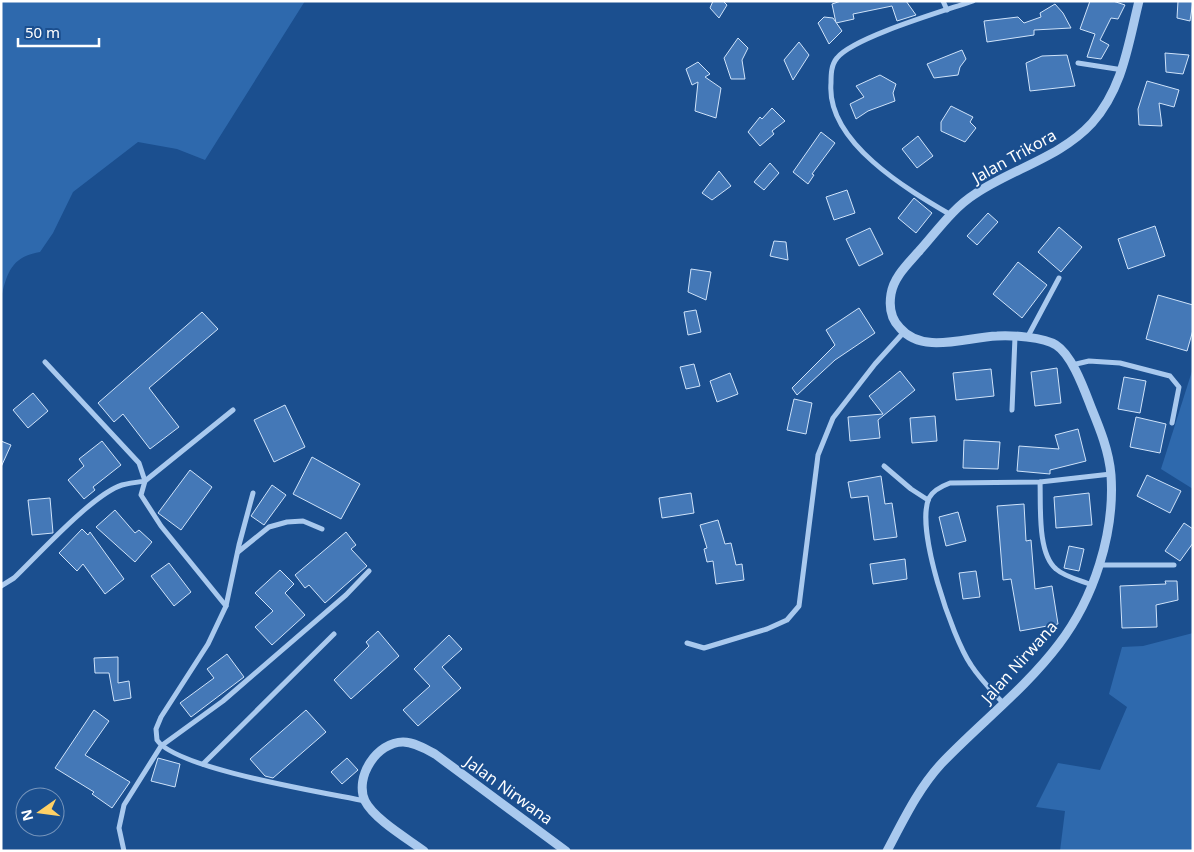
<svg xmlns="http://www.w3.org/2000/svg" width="1194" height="852" font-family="'Noto Sans',sans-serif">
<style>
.green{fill:#2e69ad}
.building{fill:#4478b7;stroke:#cfe3fa}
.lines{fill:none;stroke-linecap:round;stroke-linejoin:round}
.minor{stroke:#a9c9ee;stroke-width:5}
.tertiary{stroke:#a9c9ee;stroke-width:9}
.labels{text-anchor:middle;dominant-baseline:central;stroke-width:4;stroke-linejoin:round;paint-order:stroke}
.street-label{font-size:16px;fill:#fff;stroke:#1b4f8f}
</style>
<rect width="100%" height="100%" fill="#1b4f8f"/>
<g class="green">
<path d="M1,1h304l-100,159 -28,-11 -39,-7 -65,50 -20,41 -13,19c-29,5 -33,21 -39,46z"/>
<polygon points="1193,368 1193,489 1161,469"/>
<polygon points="1193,633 1193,851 1060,851 1065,811 1036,807 1058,763 1100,770 1127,707 1109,694 1122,647 1143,646"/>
</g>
<g class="building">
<polygon points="713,1 723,1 727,5 719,18 710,8"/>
<polygon points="841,1 906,1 916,15 897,21 892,6 853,14 854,19 836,23 832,4"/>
<polygon points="1090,1 1113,1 1125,5 1118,19 1111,18 1100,40 1109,45 1101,59 1087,57 1095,34 1080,29"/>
<polygon points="1178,1 1193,1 1190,21 1177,18"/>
<polygon points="1055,4 1063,13 1071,28 1034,30 1034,35 987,42 984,21 1018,17 1024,23 1041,17 1040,13"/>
<polygon points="824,17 833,18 842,31 829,44 818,23"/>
<polygon points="738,38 748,48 742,60 745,79 731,79 724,58"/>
<polygon points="799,42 809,55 793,80 784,60"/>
<polygon points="962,50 966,59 960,67 958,75 934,78 927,64"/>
<polygon points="1165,53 1189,55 1183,74 1166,72"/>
<polygon points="1067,55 1075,86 1030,91 1026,63 1042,56"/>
<polygon points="698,62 710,74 705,77 721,88 716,118 695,111 698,82 692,85 686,69"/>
<polygon points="880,75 896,84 893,93 895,101 868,111 856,119 850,104 864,97 856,86"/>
<polygon points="1147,81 1179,90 1174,107 1159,103 1162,126 1139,125 1138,109"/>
<polygon points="951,106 973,117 970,122 976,128 965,142 941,131 941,122"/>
<polygon points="772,108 785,121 772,131 774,134 760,146 748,132 760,117 762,119"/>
<polygon points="821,132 835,143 812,174 814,175 808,184 793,172"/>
<polygon points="918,136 933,156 917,168 902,149"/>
<polygon points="770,163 779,173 764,190 754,182"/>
<polygon points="719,171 731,186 712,200 702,193"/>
<polygon points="847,190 855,213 834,220 826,197"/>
<polygon points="914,198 932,213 916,233 898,218"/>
<polygon points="988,213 998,222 977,245 967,236"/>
<polygon points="1155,226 1165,256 1128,269 1118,239"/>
<polygon points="1059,227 1082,247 1061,272 1038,252"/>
<polygon points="870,228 883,254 859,266 846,239"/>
<polygon points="774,241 786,242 788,260 770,256"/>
<polygon points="1018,262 1047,285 1022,318 993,294"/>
<polygon points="691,269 711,272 706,300 688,292"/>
<polygon points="1158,295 1193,305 1193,330 1187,351 1146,339"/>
<polygon points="859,308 875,333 835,360 797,395 792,388 835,345 826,330"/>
<polygon points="696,310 701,332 688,335 684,312"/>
<polygon points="202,312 218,329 149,388 179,427 150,449 123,414 114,422 98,403"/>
<polygon points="694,364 700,386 686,389 680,367"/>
<polygon points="1057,368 1061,403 1035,406 1031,372"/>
<polygon points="991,369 994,396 956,400 953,373"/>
<polygon points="900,371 915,390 878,420 880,438 850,441 848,417 883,414 869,396"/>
<polygon points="730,373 738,394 717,402 710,381"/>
<polygon points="1124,377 1146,381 1140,413 1118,409"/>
<polygon points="33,393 48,411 28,428 13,410"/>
<polygon points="794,399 812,403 806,434 787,430"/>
<polygon points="285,405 305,447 274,462 254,420"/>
<polygon points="935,416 937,441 912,443 910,418"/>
<polygon points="1136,417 1166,424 1160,453 1130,447"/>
<polygon points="1078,429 1086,461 1050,470 1050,474 1017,471 1019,446 1059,449 1055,435"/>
<polygon points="964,440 1000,442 998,469 963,468"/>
<polygon points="1,441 11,445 1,467"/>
<polygon points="102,441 121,465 93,487 95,490 84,499 68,480 84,466 79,459"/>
<polygon points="312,457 360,484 341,519 293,494"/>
<polygon points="190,470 212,487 181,530 158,513"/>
<polygon points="1147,475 1181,491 1170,513 1137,496"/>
<polygon points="881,476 885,504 892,503 897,537 874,540 868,496 851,498 848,482"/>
<polygon points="272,485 286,495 264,525 251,516"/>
<polygon points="691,493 694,513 662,518 659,498"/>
<polygon points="1089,493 1092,525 1056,528 1054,497"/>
<polygon points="50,498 53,533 32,535 28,500"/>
<polygon points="1024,504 1026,541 1031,540 1035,589 1052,586 1058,624 1020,631 1011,579 1003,580 997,506"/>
<polygon points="115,510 135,533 139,530 152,542 135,562 96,527"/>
<polygon points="958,512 966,541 946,546 939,517"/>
<polygon points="718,520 725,544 731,543 736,565 742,564 744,580 716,584 713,561 707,562 704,549 707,548 700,525"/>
<polygon points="1184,523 1193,529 1193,543 1180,561 1165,551"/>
<polygon points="82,529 88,535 90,532 124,579 105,594 83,564 77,571 59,553"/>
<polygon points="346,532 356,545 351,549 367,566 325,603 309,585 305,588 295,575"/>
<polygon points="1069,546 1084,549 1079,571 1064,568"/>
<polygon points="905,559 907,579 873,584 870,564"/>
<polygon points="169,563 191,592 174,606 151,576"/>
<polygon points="280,570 294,584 285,593 305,615 272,645 255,627 273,611 255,593"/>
<polygon points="976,571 980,597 963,599 959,573"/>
<polygon points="1165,581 1177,581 1178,600 1156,605 1157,627 1122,628 1120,586 1166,584"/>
<polygon points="378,631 399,656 351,699 334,680 369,646 366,642"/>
<polygon points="449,635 462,649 442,667 461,688 418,726 403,710 430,686 414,669"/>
<polygon points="227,654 244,677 191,717 180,703 214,678 207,669"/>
<polygon points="118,657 118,683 129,681 131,698 114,701 109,673 95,673 94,658"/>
<polygon points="94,710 109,721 85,755 130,782 112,808 92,794 94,792 55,768"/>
<polygon points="306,710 326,732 273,778 265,776 250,759"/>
<polygon points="158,758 180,764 175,787 151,781"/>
<polygon points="347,758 358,770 342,784 331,772"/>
</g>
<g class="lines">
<g class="minor">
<polyline points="943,1 947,10"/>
<polyline points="1078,63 1123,70"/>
<path d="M951,215c-43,-25 -125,-73 -120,-132 0,-8 0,-18 6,-25 17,-21 107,-47 136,-57"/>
<polyline points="1027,338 1059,278"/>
<polyline points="1072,365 1089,361 1120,363 1170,376 1179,387 1172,423"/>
<polyline points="1012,410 1015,337"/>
<polyline points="884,466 911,489 928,500"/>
<path d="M1040,482c1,23 -3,71 16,87 9,8 24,11 36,16"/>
<path d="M253,493l-14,52 -13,61 -18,38 -47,73 -5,12 1,11c19,29 170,53 208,61"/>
<polyline points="238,552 269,527 287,522 303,521 322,529"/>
<polyline points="1099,565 1174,565"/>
<path d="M1,586l13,-8c24,-23 79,-84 108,-93 8,-2 16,-3 23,-4l-6,-18 -94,-101"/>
<polyline points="226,606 161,526 141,495 145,481 233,410"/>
<polyline points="687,643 704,648 767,629 787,620 799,606 818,455 833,418 875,364 904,332"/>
<path d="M1003,703c-11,-12 -23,-24 -32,-38 -19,-28 -56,-136 -42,-167 4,-8 13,-12 21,-15l90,-1 71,-8"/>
<polyline points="203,764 334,634"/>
<polyline points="124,851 119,828 124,805 161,746 223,701 346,595 369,571"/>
</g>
<g class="tertiary">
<path d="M424,851c-16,-12 -50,-32 -59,-50 -11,-24 12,-59 38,-59 11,0 23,7 32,12l131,97"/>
<path d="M887,851c16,-30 31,-62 54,-87 38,-40 84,-75 118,-120 35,-46 56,-111 52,-169 -2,-24 -11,-46 -20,-68 -7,-18 -19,-52 -35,-62 -12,-8 -46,-10 -59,-9 -31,1 -74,19 -97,-8 -9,-9 -11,-22 -9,-34 3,-18 18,-31 29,-44 17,-19 33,-42 55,-56 37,-25 86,-37 117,-71 31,-35 36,-78 47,-122"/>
</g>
</g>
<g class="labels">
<g class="street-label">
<text transform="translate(1014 156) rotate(-29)">Jalan Trikora</text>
<text transform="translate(1019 662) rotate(-48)">Jalan Nirwana</text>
<text transform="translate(509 790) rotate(36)">Jalan Nirwana</text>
</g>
</g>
<rect width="1194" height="852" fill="none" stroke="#ffffff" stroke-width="5"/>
<g transform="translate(40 812) rotate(256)"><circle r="24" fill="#1b4f8f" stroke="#7695bc"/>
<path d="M0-4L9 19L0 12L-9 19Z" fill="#ffd166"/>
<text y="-8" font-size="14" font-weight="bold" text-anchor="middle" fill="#ffffff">N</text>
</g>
<path d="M18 38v8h81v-8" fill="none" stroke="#ffffff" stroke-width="2.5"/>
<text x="25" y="38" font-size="15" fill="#ffffff" stroke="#1b4f8f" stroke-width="4" paint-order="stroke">50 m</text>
</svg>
